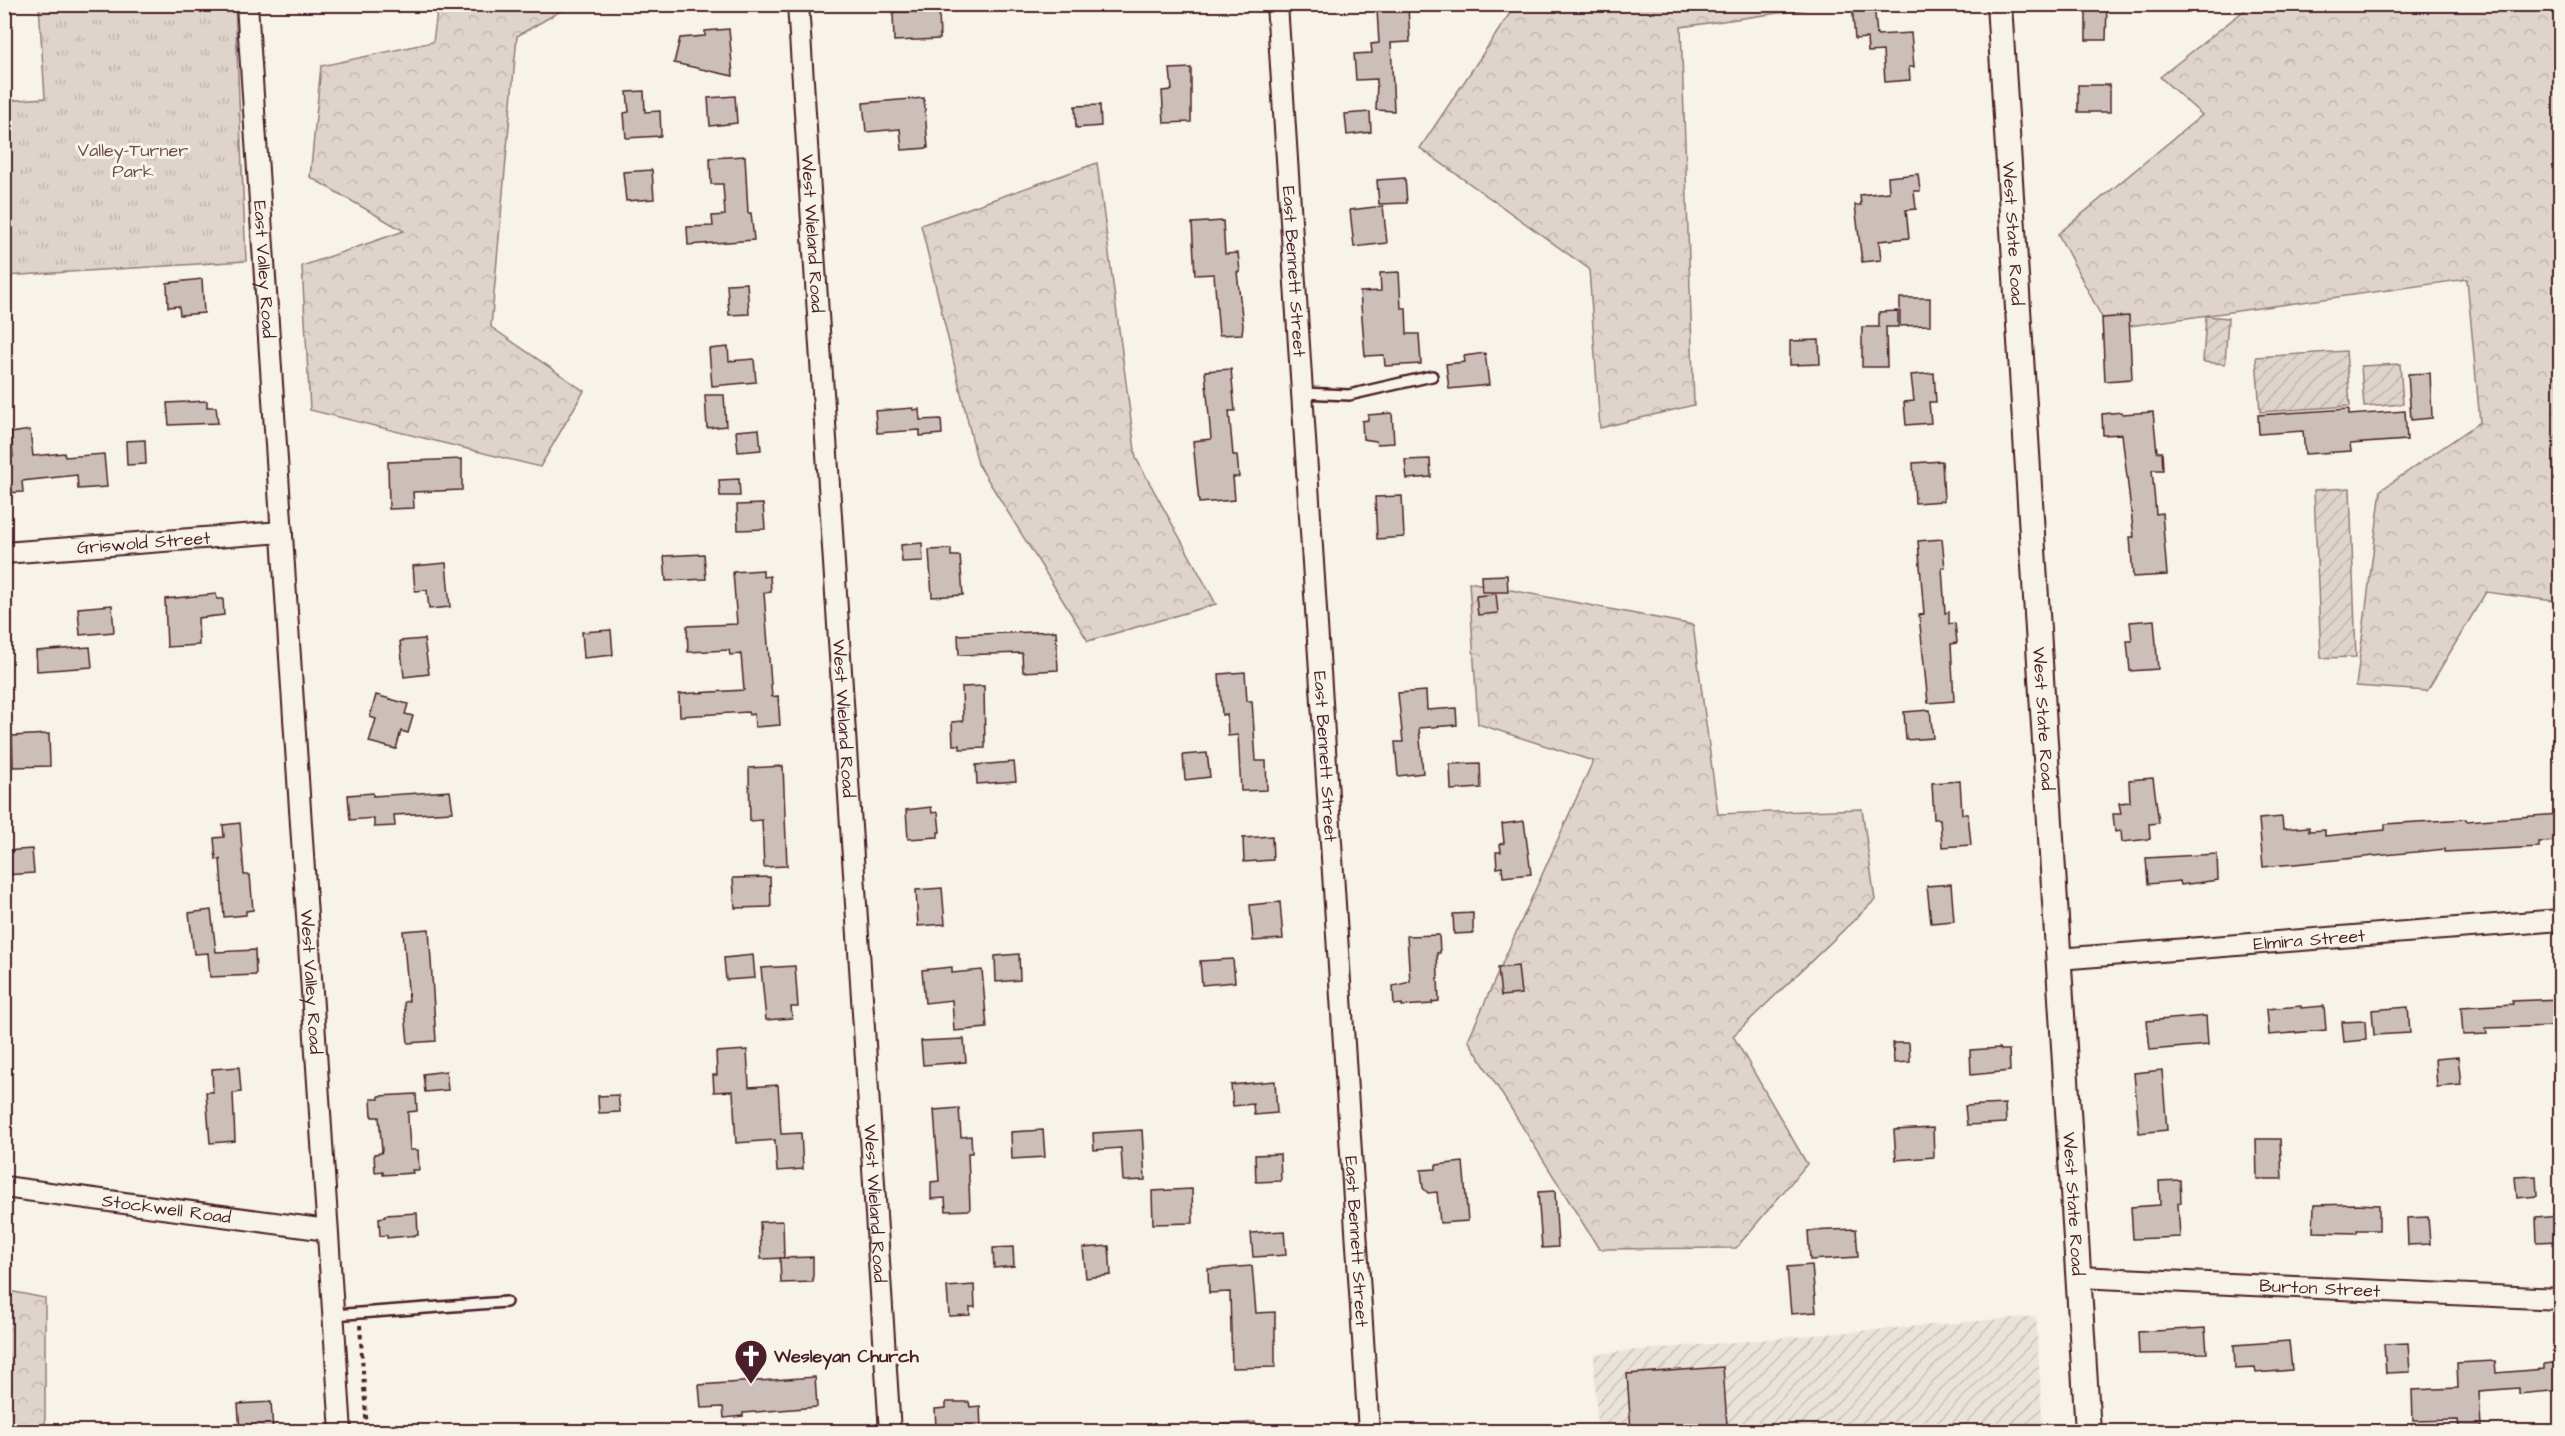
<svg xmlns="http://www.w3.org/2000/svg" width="2565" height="1436" font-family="'Architects Daughter',sans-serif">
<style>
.industrial{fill:url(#industrial-furrows)}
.forest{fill:url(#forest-crowns);stroke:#947a7c;stroke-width:1.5}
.park{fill:url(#park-tufts);stroke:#947a7c;stroke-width:1.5}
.garden{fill:url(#garden-furrows);stroke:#947a7c;stroke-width:1.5}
.building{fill:#ccbfb9;stroke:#4a1f2b;stroke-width:1.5}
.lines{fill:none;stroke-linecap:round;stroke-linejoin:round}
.service-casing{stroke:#4a1f2b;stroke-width:14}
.minor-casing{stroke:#4a1f2b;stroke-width:24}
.tertiary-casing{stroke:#4a1f2b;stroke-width:28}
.path{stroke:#4a1f2b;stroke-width:4;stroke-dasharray:4.5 4.5;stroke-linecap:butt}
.service{stroke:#f7f3e8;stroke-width:9}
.minor{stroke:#f7f3e8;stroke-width:20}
.tertiary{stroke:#f7f3e8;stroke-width:24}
.labels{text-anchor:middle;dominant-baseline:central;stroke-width:6;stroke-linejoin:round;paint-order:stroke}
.park-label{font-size:18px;fill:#6f4c53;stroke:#f7f3e8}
.street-label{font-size:18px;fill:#4a1f2b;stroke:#f7f3e8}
.poi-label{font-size:18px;font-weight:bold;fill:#4a1f2b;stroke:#f7f3e8;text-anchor:start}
</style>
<defs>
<pattern id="industrial-furrows" width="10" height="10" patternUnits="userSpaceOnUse" patternTransform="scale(1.5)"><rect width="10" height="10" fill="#eae3da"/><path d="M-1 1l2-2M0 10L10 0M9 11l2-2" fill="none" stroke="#cac2bb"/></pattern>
<pattern id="forest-crowns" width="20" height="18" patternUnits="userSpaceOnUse" patternTransform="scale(1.5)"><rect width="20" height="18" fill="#ded4cc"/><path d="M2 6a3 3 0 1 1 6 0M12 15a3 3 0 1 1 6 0" fill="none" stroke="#c0b6af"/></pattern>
<pattern id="park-tufts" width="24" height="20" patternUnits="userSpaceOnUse" patternTransform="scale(1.5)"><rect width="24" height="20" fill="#ded4cc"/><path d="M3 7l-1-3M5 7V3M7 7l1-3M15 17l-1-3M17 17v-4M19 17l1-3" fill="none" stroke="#c0b6af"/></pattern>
<pattern id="garden-furrows" width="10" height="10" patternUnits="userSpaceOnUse" patternTransform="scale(1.5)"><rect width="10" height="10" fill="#ded4cc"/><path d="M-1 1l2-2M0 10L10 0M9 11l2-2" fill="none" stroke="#c0b6af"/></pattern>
</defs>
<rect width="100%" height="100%" fill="#f7f3e8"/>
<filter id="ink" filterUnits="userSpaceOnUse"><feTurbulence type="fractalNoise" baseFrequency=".0167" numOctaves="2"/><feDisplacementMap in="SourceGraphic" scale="12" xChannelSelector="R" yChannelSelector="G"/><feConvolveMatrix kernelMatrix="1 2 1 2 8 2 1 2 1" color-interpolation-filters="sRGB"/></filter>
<g filter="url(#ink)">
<polygon class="industrial" points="2036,1316 2043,1431 1597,1431 1594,1354"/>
<g class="forest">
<polygon points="1516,4 1809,5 1806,9 1681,27 1694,405 1600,428 1589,269 1420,148"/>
<polygon points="438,5 571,5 517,36 491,327 584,391 540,467 310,410 302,266 404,231 310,177 321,66 433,42"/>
<polygon points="2251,5 2560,5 2560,602 2486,592 2427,691 2356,686 2381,490 2480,422 2467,279 2108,329 2058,234 2202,115 2160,77"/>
<polygon points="1097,163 1136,458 1216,604 1088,641 978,464 921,225"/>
<polygon points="1469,582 1693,625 1718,814 1862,809 1875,900 1733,1036 1807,1164 1736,1248 1599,1249 1468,1040 1593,761 1478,724"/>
<polygon points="4,1290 45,1298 45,1431 5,1431"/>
<polygon points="1255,1422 1263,1431 1143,1431 1143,1430"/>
</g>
<polygon class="park" points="39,5 235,5 246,261 5,276 5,101 45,98"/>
<g class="garden">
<polygon points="2206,316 2228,318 2225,364 2203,362"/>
<polygon points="2346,351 2350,406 2260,412 2256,357"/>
<polygon points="2400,364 2403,404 2364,407 2361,366"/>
<polygon points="2350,488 2356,657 2321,658 2314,490"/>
</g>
<g class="building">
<polygon points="1852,4 1874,4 1877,35 1911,33 1914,67 1909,67 1910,80 1885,82 1883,51 1868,52 1867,38 1855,39"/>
<polygon points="2086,4 2107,4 2106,40 2086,40"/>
<polygon points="1408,8 1410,42 1391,43 1394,111 1376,110 1377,79 1356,80 1354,54 1372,53 1371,44 1379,43 1377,10"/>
<polygon points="939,11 940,39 894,41 893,12"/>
<polygon points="729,29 733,76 674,63 680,38 705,36 705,31"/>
<polygon points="1191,68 1191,122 1164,123 1162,91 1172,90 1170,69"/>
<rect x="2078" y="85" width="32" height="27"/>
<polygon points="644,91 645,112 660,111 661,136 626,138 624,113 629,112 627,92"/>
<polygon points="735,96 737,123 710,126 708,98"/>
<polygon points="924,98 928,148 902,150 900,129 866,132 863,103"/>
<polygon points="1100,105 1101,126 1076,128 1075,106"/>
<polygon points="1370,112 1371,132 1347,135 1345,114"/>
<polygon points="745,156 748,213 751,213 754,240 688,245 687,227 713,226 712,216 725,215 723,184 711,184 710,158"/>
<polygon points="652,170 654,199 626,201 623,172"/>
<polygon points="1918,174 1920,191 1914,191 1916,209 1906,210 1909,238 1879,241 1881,260 1862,262 1855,205 1861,205 1860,195 1889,192 1888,177"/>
<polygon points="1405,178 1407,203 1379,204 1377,180"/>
<polygon points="1383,206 1387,243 1354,247 1350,210"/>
<polygon points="1223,221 1225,254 1238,253 1240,272 1237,272 1243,325 1242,334 1219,335 1214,274 1195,275 1192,223"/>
<polygon points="1399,272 1401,308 1406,308 1407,334 1419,334 1421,364 1385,366 1384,355 1365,356 1360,292 1381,291 1380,273"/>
<polygon points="202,279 204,313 180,315 179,306 168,307 167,283"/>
<polygon points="747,283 749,314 729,315 727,284"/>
<polygon points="1900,298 1930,298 1930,325 1900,326"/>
<polygon points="1898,311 1898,327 1886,327 1887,367 1862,367 1862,327 1879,327 1879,312"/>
<polygon points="2129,316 2132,379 2105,381 2102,318"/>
<polygon points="1819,340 1820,364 1790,365 1790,341"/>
<polygon points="728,347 729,361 754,359 756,382 712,386 709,349"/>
<polygon points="1485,353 1489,385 1449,389 1446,364 1465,362 1464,356"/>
<polygon points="1231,369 1235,411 1229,411 1233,455 1237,455 1239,477 1233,477 1235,500 1199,503 1193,441 1211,439 1205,371"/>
<polygon points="1934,373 1936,402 1929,402 1931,423 1906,425 1904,402 1914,401 1911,375"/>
<polygon points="2430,373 2432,418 2411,420 2408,374"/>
<polygon points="705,395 724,395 726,426 707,428"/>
<polygon points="207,401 207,407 216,407 218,423 169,425 167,403"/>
<polygon points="913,408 913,410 919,409 920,420 941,419 942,434 920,436 920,430 877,433 875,411"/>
<polygon points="2349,409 2349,415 2405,411 2407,440 2350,444 2351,451 2305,454 2303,431 2259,434 2258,415"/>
<polygon points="2122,412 2122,414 2153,412 2157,452 2162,452 2163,470 2152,470 2156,514 2162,513 2167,575 2133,577 2130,537 2134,537 2122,434 2103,435 2102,414"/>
<polygon points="1392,413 1394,443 1377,444 1376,441 1363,439 1362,421 1368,420 1368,415"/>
<polygon points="759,429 761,450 738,452 736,431"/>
<polygon points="30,430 33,456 64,453 65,457 104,454 107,487 78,489 77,475 22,481 23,492 4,493 4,458 13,457 11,433"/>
<polygon points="145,440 146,464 127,465 126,441"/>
<polygon points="462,459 462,490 413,492 414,508 389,509 388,462"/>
<polygon points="1430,459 1431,477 1407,479 1405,460"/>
<polygon points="1942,461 1944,501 1915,503 1913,463"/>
<polygon points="739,479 740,496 720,496 719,480"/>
<polygon points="1402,496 1404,537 1377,539 1375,497"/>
<polygon points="763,504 765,529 738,530 737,505"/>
<polygon points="1942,539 1945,568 1942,568 1945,613 1949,612 1949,624 1955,623 1957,643 1951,644 1954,701 1928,703 1919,615 1924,614 1918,541"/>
<polygon points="922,543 923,561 902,562 901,545"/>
<polygon points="951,549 951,556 960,556 963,595 932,597 929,550"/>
<polygon points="704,554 706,579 666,581 664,556"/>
<polygon points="446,563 450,607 429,609 427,590 415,591 413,566"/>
<polygon points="763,570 763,577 770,576 771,592 764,593 772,697 778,696 780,725 755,727 754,714 749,715 748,712 680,716 679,694 744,690 741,654 730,655 729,650 688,652 687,626 737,624 733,572"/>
<polygon points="1507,575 1508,592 1482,592 1481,576"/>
<polygon points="216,594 217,599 223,599 224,615 198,618 199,645 167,647 165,599"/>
<polygon points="1496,594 1498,613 1478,615 1476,596"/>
<polygon points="112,605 114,632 80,635 78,608"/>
<polygon points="2154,620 2158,669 2130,671 2127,641 2132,641 2130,622"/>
<polygon points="611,630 613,655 584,658 582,632"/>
<polygon points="1056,631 1058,670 1023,672 1022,653 959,655 958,635"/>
<polygon points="424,639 429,674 404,677 400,641"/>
<polygon points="90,647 92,667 37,671 36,651"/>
<polygon points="1245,672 1247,701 1252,701 1256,761 1266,761 1267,790 1241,791 1238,735 1228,736 1227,714 1222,715 1219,674"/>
<polygon points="984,686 985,748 960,749 960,745 953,745 952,722 963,721 962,687"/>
<polygon points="1426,691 1427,710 1456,708 1457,725 1419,728 1423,773 1398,776 1395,742 1403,742 1398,693"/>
<polygon points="376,695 408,704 405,714 413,716 408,733 401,731 396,749 369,742 376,719 370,717"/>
<polygon points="1930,710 1933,738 1906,740 1904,712"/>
<polygon points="49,734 50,766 13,767 12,736"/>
<polygon points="1207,753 1210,777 1185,780 1183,755"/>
<polygon points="1014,762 1016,781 977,784 976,765"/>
<polygon points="1480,763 1481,788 1451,790 1450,764"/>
<polygon points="783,766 787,866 764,867 762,820 750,821 749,768"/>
<polygon points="2153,778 2159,823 2149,824 2150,839 2122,842 2121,831 2115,832 2113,814 2121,814 2119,803 2130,802 2129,780"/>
<polygon points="1960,781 1962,814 1968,814 1971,845 1942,847 1940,819 1934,819 1932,783"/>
<polygon points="450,791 453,812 394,815 395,826 374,827 374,818 350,820 348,795 373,793 373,796"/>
<polygon points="931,807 932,813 938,812 940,832 938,832 938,837 908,839 906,810"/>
<polygon points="2559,814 2560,841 2539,842 2539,847 2445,852 2445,849 2263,867 2259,819 2282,817 2283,829 2309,827 2309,831 2325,830 2325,836 2385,830 2385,824 2466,819 2467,821"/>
<polygon points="1524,821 1531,874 1503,877 1502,867 1497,868 1496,852 1501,852 1500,844 1504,843 1502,824"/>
<polygon points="240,823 244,875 250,875 253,910 246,911 246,915 224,917 220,859 216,860 214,838 224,837 223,825"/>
<polygon points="1272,836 1273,860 1244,862 1243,838"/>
<polygon points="32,849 34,873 4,875 4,851"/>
<polygon points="2217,854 2218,880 2181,885 2180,881 2148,884 2146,858"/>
<polygon points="770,877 771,907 735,908 733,878"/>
<polygon points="1951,884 1954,921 1931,923 1927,886"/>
<polygon points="942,888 945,924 918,926 916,890"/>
<polygon points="1280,902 1283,939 1253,941 1250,905"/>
<polygon points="211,910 216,952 255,950 256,975 210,977 208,953 194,954 189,913"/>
<polygon points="1473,913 1473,933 1454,934 1453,914"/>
<polygon points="429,929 436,1041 408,1043 404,1002 409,1001 403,931"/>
<polygon points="1439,935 1440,953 1437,953 1439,1001 1432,1002 1432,1004 1402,1006 1402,1004 1394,1005 1393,986 1410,982 1407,936"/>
<polygon points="1019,954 1020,980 996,982 995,956"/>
<polygon points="753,955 755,978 726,980 724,958"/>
<polygon points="1233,959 1235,982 1202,985 1200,961"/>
<polygon points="795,966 798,1007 791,1007 792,1018 766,1020 761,968"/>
<polygon points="1518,966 1521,994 1501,996 1498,968"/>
<polygon points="952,967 952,973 982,970 987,1028 954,1031 952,1000 925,1003 922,970"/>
<polygon points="2560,999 2560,1026 2486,1028 2487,1034 2463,1035 2461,1007 2513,1004 2512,1001"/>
<polygon points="2301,1006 2301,1008 2324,1006 2326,1030 2269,1035 2267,1009"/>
<polygon points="2408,1007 2410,1033 2374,1035 2372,1010"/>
<polygon points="2206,1016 2208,1045 2150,1050 2147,1021"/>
<polygon points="2365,1021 2366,1040 2344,1042 2342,1022"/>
<polygon points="964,1039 966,1062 923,1065 921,1041"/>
<polygon points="1893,1043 1909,1043 1910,1062 1894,1063"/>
<polygon points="2000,1048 2001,1050 2009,1050 2010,1071 1971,1075 1970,1050"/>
<polygon points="747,1050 749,1087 778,1085 781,1134 801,1133 803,1169 777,1171 775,1140 736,1143 733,1091 714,1092 713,1075 717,1075 716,1052"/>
<polygon points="2458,1057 2461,1085 2437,1087 2435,1059"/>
<polygon points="239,1067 241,1092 233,1093 235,1141 210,1143 206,1092 213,1092 212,1069"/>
<polygon points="2162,1070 2167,1130 2139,1133 2134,1073"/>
<polygon points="446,1071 448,1090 425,1092 423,1074"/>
<polygon points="1275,1081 1277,1113 1254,1115 1253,1104 1233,1106 1231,1085"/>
<polygon points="416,1094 417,1111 408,1112 408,1118 410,1150 418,1150 419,1170 412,1170 413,1173 383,1175 383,1171 375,1172 374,1154 381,1153 382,1150 379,1117 372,1117 371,1099 379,1099 379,1096"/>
<polygon points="618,1095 620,1112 599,1113 598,1096"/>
<polygon points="2005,1104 2006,1123 1967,1125 1965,1106"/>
<polygon points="959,1108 961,1137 971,1136 972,1153 968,1153 970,1210 946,1211 945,1198 931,1199 931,1182 939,1181 934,1110"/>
<polygon points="1933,1128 1934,1157 1896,1160 1894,1130"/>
<polygon points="1043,1130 1045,1157 1012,1159 1011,1132"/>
<polygon points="1142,1130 1145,1180 1123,1181 1121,1148 1094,1150 1093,1133"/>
<polygon points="2256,1139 2280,1139 2282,1179 2257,1179"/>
<polygon points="1280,1154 1281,1181 1256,1182 1255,1155"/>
<polygon points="1463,1162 1468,1221 1440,1223 1437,1192 1428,1193 1423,1188 1421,1170 1436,1169 1436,1165"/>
<polygon points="2536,1176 2537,1196 2517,1198 2515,1177"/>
<polygon points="2180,1180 2181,1202 2178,1203 2180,1237 2133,1239 2131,1207 2160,1205 2159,1181"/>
<polygon points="1192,1189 1193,1223 1153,1224 1152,1191"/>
<polygon points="1555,1191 1558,1247 1542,1248 1538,1192"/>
<polygon points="2356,1204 2379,1205 2379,1230 2357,1230 2357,1233 2313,1232 2314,1205"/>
<polygon points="417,1213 418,1235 387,1238 387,1235 380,1236 379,1218 385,1217 385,1215"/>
<polygon points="2560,1216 2560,1241 2537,1242 2536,1218"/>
<polygon points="2428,1217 2430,1244 2408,1245 2407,1218"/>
<polygon points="783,1221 784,1258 761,1259 760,1222"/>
<polygon points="1856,1229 1858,1257 1810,1260 1808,1231"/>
<polygon points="1284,1231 1286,1255 1253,1257 1251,1233"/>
<polygon points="1109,1246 1111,1275 1086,1278 1083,1248"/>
<polygon points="1013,1247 1014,1266 994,1268 993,1248"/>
<polygon points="813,1257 813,1282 781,1283 780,1258"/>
<polygon points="1812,1265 1816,1312 1791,1314 1787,1267"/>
<polygon points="1252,1266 1256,1313 1275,1312 1275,1367 1232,1368 1230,1292 1209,1293 1208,1269"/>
<polygon points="974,1285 975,1307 970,1307 970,1315 949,1316 947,1287"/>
<polygon points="2205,1328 2207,1353 2139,1354 2138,1332"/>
<polygon points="2289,1341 2292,1370 2256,1373 2255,1368 2235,1369 2234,1345"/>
<polygon points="2408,1343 2410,1372 2386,1373 2384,1344"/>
<polygon points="2495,1361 2496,1373 2544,1369 2544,1364 2560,1362 2560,1390 2519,1394 2519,1388 2479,1391 2481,1427 2459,1428 2458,1420 2413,1421 2412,1390 2458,1388 2457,1363"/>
<polygon points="1723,1367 1727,1426 1631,1431 1627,1374"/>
<polygon points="815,1377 817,1407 743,1413 743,1416 724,1418 723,1407 701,1408 699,1385"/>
<polygon points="271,1402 273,1431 240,1431 238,1404"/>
<polygon points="946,1402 969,1402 970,1407 980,1406 981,1429 947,1430 947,1426 936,1427 935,1409 946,1408"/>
</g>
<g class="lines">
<g class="service-casing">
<g id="service">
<polyline points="1302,393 1349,395 1432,376"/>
<polyline points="333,1315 506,1302"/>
</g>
</g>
<g class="minor-casing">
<g id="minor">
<path id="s1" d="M247,4l94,1428"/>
<path id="s2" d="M798,4l92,1428"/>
<path id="s3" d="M1277,4l92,1428"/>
<path id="s4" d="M4,553l278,-21"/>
<path id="s5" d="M2058,959l502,-39"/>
<path id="s6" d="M4,1187l323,43"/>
<path id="s7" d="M2078,1277l482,22"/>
</g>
</g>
<g class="tertiary-casing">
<g id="tertiary">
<path id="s8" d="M1999,4l89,1428"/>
</g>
</g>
<polyline class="path" points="360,1325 367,1432"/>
<use href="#service" class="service"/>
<use href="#minor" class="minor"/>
<use href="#tertiary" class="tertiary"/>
</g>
</g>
<defs>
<g id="church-pin" transform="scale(1.725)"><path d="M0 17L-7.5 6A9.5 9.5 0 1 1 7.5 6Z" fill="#4a1f2b" stroke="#f7f3e8"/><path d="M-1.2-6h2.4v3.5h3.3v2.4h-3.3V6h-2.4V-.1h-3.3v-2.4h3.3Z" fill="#fff"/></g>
</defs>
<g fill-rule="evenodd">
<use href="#church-pin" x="751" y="1356"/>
</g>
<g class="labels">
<g class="park-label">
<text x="133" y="150">Valley-Turner<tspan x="133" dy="21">Park</tspan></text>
</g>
<g class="street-label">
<text stroke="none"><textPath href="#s2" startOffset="230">West Wieland Road</textPath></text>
<text stroke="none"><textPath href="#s8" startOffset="230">West State Road</textPath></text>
<text stroke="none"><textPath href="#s1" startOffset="266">East Valley Road</textPath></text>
<text stroke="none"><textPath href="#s3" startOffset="268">East Bennett Street</textPath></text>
<text stroke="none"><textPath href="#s4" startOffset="140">Griswold Street</textPath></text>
<text stroke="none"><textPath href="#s2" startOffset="716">West Wieland Road</textPath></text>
<text stroke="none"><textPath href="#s8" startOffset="716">West State Road</textPath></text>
<text stroke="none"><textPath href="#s3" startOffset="754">East Bennett Street</textPath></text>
<text stroke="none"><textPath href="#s5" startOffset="252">Elmira Street</textPath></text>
<text stroke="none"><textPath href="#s1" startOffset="980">West Valley Road</textPath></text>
<text stroke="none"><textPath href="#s2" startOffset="1202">West Wieland Road</textPath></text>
<text stroke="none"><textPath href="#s8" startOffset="1202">West State Road</textPath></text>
<text stroke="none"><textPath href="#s6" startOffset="164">Stockwell Road</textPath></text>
<text stroke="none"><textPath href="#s3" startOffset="1240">East Bennett Street</textPath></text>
<text stroke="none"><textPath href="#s7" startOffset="242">Burton Street</textPath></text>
</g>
<g class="poi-label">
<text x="774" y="1356">Wesleyan Church</text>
</g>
</g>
<rect width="2565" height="1436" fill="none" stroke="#f7f3e8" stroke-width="24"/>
<rect x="12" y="12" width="2541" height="1412" fill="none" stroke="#4a1f2b" stroke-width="2" filter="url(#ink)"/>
</svg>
